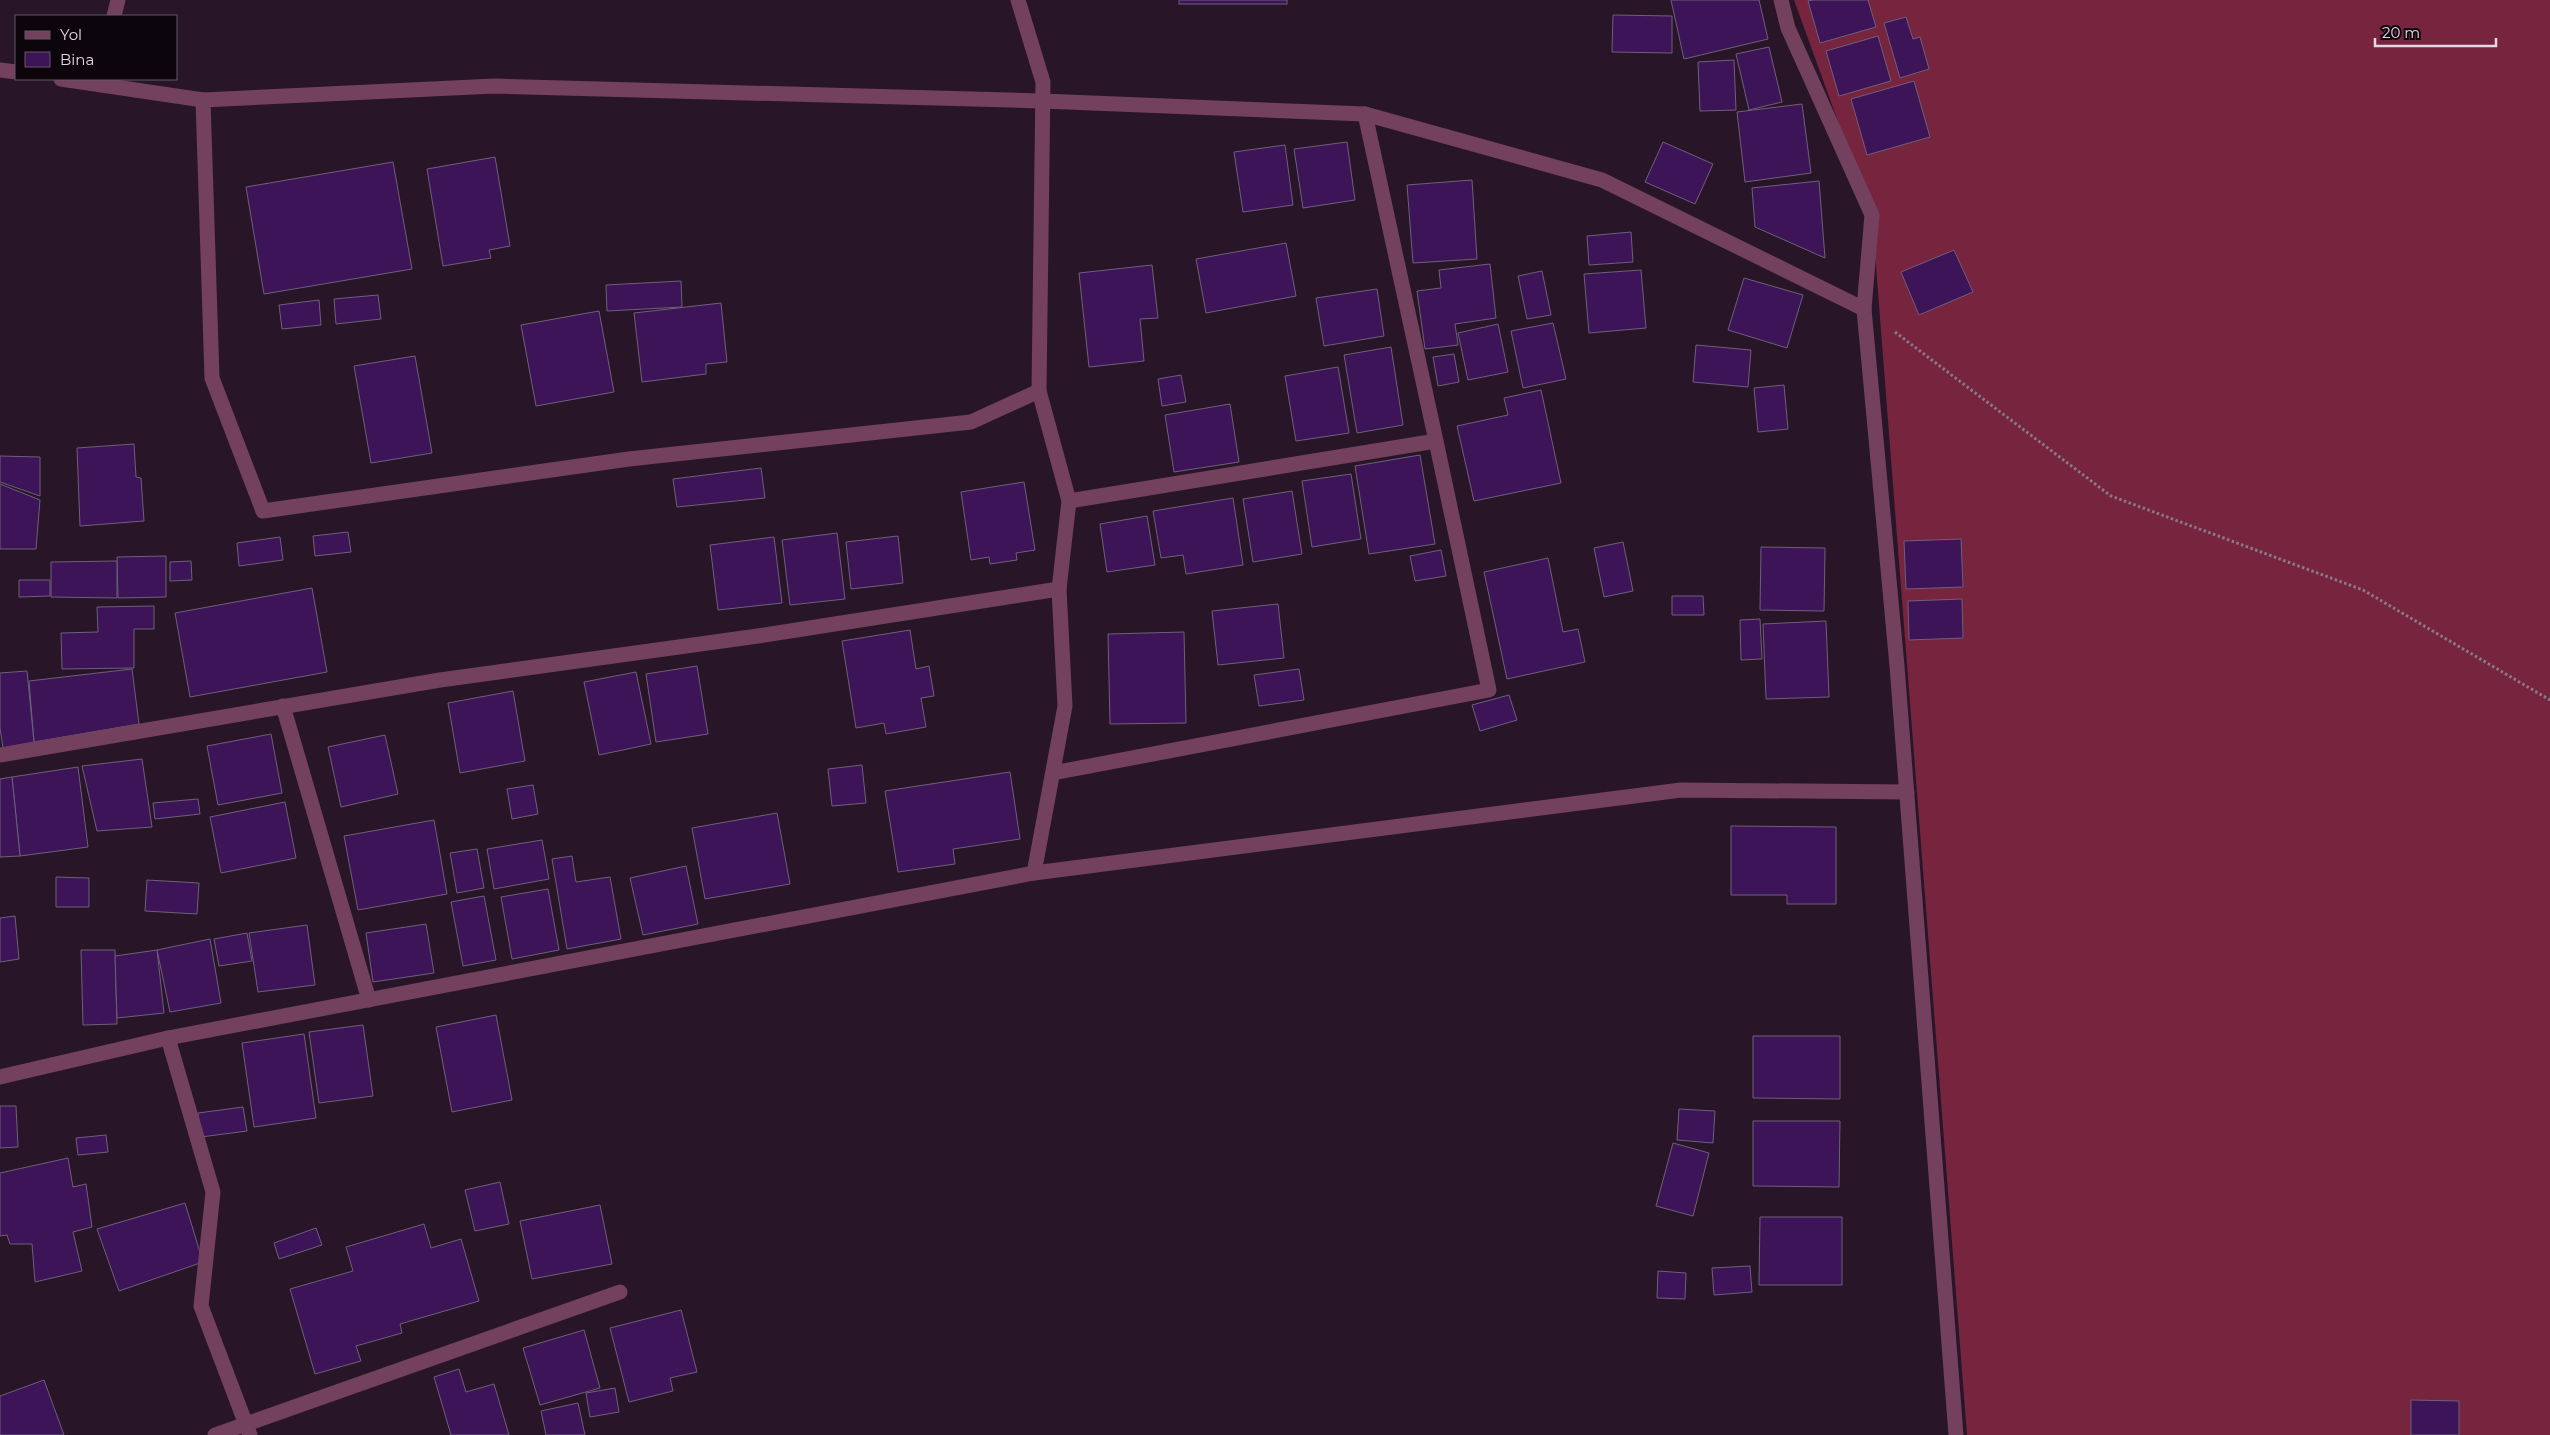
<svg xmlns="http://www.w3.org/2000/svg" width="2550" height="1435" font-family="Montserrat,sans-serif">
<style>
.forest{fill:#77243e}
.building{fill:#3e1458;stroke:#6d6079}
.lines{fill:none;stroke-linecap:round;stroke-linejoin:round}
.path{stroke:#897a89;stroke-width:3;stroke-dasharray:2.5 2.5;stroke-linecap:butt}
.minor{stroke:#73405d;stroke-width:15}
</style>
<rect width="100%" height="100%" fill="#281628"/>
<polygon class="forest" points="1794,0 2550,0 2550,1435 1967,1435 1872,215"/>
<g class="building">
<rect x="1179" y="0" width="108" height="4"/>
<polygon points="1671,0 1759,0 1768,39 1684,59"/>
<polygon points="1813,0 1868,0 1876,27 1820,43 1808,1"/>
<polygon points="1613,15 1672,16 1672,53 1612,52"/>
<polygon points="1906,17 1913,39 1920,37 1929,69 1900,78 1884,23"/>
<polygon points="1878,36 1891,81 1839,96 1826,51"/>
<polygon points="1769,47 1782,102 1749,110 1736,54"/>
<polygon points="1734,60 1736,110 1700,111 1698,62"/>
<polygon points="1914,81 1930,137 1867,155 1851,99"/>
<polygon points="1802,104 1811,173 1745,182 1737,112"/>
<polygon points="1347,142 1355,200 1303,208 1294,149"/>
<polygon points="1663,142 1713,164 1695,204 1645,182"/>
<polygon points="1285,145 1293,205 1243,212 1234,152"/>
<polygon points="495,157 510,246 489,250 491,258 443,266 427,169"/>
<polygon points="393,162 412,269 264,294 246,187"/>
<polygon points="1472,180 1477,259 1413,263 1407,185"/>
<polygon points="1819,181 1825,258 1755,227 1752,188"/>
<polygon points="1631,232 1633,262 1589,265 1587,236"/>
<polygon points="1286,243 1296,296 1206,313 1196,259"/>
<polygon points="1954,250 1973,292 1919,315 1901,272"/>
<polygon points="1490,264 1496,318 1455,324 1458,345 1425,349 1417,291 1441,288 1439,270"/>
<polygon points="1152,265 1158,318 1140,319 1144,361 1089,367 1079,273"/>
<polygon points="1641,270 1646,328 1589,333 1584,274"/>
<polygon points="1542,271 1551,315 1527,319 1518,276"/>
<polygon points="1744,278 1803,295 1787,348 1728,330"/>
<polygon points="681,281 682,307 607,311 606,285"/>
<polygon points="1377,289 1384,336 1324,346 1316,298"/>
<polygon points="378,295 381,319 336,324 334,299"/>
<polygon points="319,300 321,325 282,329 279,305"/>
<polygon points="721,303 727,362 706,364 706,374 642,382 634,313"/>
<polygon points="599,311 614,392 536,406 521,325"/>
<polygon points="1553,323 1566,379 1523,388 1511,331"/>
<polygon points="1498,324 1508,372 1468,380 1458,333"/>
<polygon points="1696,345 1751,350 1748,387 1693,382"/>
<polygon points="1391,347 1403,425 1357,433 1344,355"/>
<polygon points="1454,354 1459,382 1438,386 1433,357"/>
<polygon points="415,356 432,453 371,463 354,366"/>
<polygon points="1338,367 1349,433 1296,441 1285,376"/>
<polygon points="1181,375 1186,402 1162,406 1158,379"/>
<polygon points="1784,385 1788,429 1758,432 1754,388"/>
<polygon points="1541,390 1561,483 1474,501 1457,426 1508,415 1504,398"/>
<polygon points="1230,404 1239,462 1174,472 1165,415"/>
<polygon points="134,444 136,477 141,478 144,521 80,526 77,448"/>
<polygon points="1420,455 1435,544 1369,554 1355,466"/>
<polygon points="0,456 40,457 40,496 0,482"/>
<polygon points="761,468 765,498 677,507 673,479"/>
<polygon points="1351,474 1361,539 1312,547 1302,481"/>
<polygon points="1024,482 1035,550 1016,553 1017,560 990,564 989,557 971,560 961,492"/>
<polygon points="0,484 40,500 36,549 0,549"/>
<polygon points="1292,491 1302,554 1253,562 1243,499"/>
<polygon points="1233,498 1243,565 1186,574 1183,555 1161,558 1153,511"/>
<polygon points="1147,516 1155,565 1107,572 1100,524"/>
<polygon points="348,532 351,552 315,556 313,536"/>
<polygon points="837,533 845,599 790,605 782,540"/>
<polygon points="898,536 903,583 851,589 846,542"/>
<polygon points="280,537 283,560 239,566 237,543"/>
<polygon points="774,537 782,603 718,610 710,545"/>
<polygon points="1961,539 1963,587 1906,589 1904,541"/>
<polygon points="1623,542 1633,591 1604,597 1594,548"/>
<polygon points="1761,547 1825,548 1824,611 1760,610"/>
<polygon points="1441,550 1446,576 1415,581 1410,556"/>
<polygon points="166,556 166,597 118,598 117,557"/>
<polygon points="1548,558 1563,632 1578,629 1585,662 1507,679 1484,572"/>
<polygon points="117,561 117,598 51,597 51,562"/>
<polygon points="191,561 192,580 170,581 170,562"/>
<polygon points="19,580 50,580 50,596 19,597"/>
<polygon points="312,588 327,672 190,697 175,613"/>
<polygon points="1672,596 1703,596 1704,615 1672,615"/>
<polygon points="1962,599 1963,638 1909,640 1908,601"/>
<polygon points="1278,604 1284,658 1218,665 1212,611"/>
<polygon points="154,606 154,629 134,629 134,668 62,669 61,633 98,632 97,607"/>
<polygon points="1760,619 1762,659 1741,660 1740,620"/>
<polygon points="1826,621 1829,697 1766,699 1763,624"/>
<polygon points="910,630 916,669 929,666 934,696 921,698 926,727 886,734 884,723 856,728 842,641"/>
<polygon points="1184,632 1186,723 1110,724 1108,634"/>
<polygon points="697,666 708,734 656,742 646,674"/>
<polygon points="132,669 139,724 34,742 29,681"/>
<polygon points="1299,669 1304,700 1259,706 1254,675"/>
<polygon points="27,671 34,742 3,748 0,728 0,673"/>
<polygon points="636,672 651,744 599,755 584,682"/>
<polygon points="513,691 525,761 460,773 448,703"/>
<polygon points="1509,695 1517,720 1480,731 1472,705"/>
<polygon points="271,734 282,793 218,805 207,746"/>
<polygon points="385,735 398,794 341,807 328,747"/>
<polygon points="142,759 152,827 97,831 82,766"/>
<polygon points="862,765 866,803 832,806 828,769"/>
<polygon points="78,767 88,847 20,856 12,777"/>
<polygon points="1010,772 1020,839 953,849 955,864 898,872 885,791"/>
<polygon points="12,777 20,856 0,857 0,779"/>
<polygon points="533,785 538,814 512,819 507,789"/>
<polygon points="198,799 200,814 155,819 153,803"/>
<polygon points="285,802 296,858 221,873 210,817"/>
<polygon points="777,813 790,884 705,899 692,828"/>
<polygon points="434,820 447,894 358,910 344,836"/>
<polygon points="1731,826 1836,827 1836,904 1787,904 1787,895 1731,895"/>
<polygon points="542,840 549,879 494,889 487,849"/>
<polygon points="477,849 484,888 457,893 450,853"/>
<polygon points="572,856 576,882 610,877 621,939 567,949 552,859"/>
<polygon points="686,866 698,924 643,935 630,878"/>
<polygon points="56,877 89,878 89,907 56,907"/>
<polygon points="147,880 199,883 197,914 145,911"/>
<polygon points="548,889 559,950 512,959 501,897"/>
<polygon points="484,896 496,960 463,966 451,902"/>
<polygon points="15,916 19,959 0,962 0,918"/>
<polygon points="426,924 434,973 373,982 366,933"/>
<polygon points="307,925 315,985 258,992 249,933"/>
<polygon points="247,933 252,961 219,966 214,939"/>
<polygon points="210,939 221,1003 170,1012 157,950"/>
<polygon points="81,950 115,950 117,1024 83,1025"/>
<polygon points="157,950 164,1013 117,1018 115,956"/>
<polygon points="496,1015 512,1100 452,1112 436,1027"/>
<polygon points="363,1025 373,1096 319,1103 309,1032"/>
<polygon points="304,1034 316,1118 254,1127 242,1043"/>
<polygon points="1753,1036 1840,1036 1840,1099 1753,1098"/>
<polygon points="0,1106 16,1106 18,1147 0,1148"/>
<polygon points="243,1107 247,1131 201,1137 198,1113"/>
<polygon points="1679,1109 1715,1111 1713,1143 1677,1140"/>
<polygon points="1753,1121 1840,1121 1839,1187 1753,1186"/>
<polygon points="106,1135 108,1152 78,1155 76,1138"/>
<polygon points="1673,1143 1709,1153 1693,1216 1656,1206"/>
<polygon points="68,1158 73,1187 86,1184 92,1227 73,1232 82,1271 35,1282 32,1244 10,1244 7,1235 0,1236 0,1173"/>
<polygon points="500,1182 509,1224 475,1231 465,1190"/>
<polygon points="185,1203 203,1262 119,1291 97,1229"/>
<polygon points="600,1205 612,1264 532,1279 520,1221"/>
<polygon points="1760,1217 1842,1217 1842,1285 1759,1285"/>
<polygon points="424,1224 431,1248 461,1239 479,1301 400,1324 402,1333 356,1346 361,1361 315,1374 290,1289 353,1271 346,1247"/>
<polygon points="316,1228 322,1245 279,1259 274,1243"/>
<polygon points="1750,1266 1752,1292 1714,1295 1712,1268"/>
<polygon points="1658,1271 1686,1273 1685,1299 1657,1298"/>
<polygon points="681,1310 697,1372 670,1378 673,1391 629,1402 610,1328"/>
<polygon points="584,1330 600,1388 540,1405 523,1348"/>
<polygon points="459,1369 466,1392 494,1384 509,1435 451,1435 434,1377"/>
<polygon points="44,1380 64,1435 0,1435 0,1396"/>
<polygon points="615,1388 619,1412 590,1417 586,1393"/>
<polygon points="2411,1400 2459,1401 2459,1435 2411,1435"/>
<polygon points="578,1403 585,1435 546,1435 541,1411"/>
</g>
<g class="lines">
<polyline class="path" points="1895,332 2111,496 2363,590 2550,700"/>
<g class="minor">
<polyline points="1781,0 1788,28 1872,215 1864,309 1897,666 1956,1435"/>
<polyline points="114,16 118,0"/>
<polyline points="0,70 16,72"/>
<polyline points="61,79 203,100"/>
<polyline points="1039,391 971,422 629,459 263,511 212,378 203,100 494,86 1042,101 1365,114 1602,180 1864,309"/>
<polyline points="1069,501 1436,441 1365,114"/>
<polyline points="283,706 369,1000"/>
<polyline points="0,755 440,680 758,636 1059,589"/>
<polyline points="1053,773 1489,690 1436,441"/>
<polyline points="1034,873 1681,790 1907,792"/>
<polyline points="168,1038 1034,873 1065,706 1059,589 1069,501 1039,391 1043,82 1018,0"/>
<polyline points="0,1077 168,1038 213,1192 201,1306 250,1435"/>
<polyline points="215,1435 620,1292"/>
</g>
</g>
<rect x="15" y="15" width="162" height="65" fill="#0c050c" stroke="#625962"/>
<rect x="25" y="31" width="25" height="8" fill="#73405d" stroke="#625962"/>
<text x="60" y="40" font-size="15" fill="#e4d7e3">Yol</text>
<rect x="25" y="52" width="25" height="15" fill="#3e1458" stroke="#625962"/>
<text x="60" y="65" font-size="15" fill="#e4d7e3">Bina</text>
<path d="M2375 38v8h121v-8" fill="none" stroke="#e4d7e3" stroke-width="2.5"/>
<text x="2382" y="38" font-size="15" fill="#e4d7e3" stroke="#0c050c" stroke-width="4" paint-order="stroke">20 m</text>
</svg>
